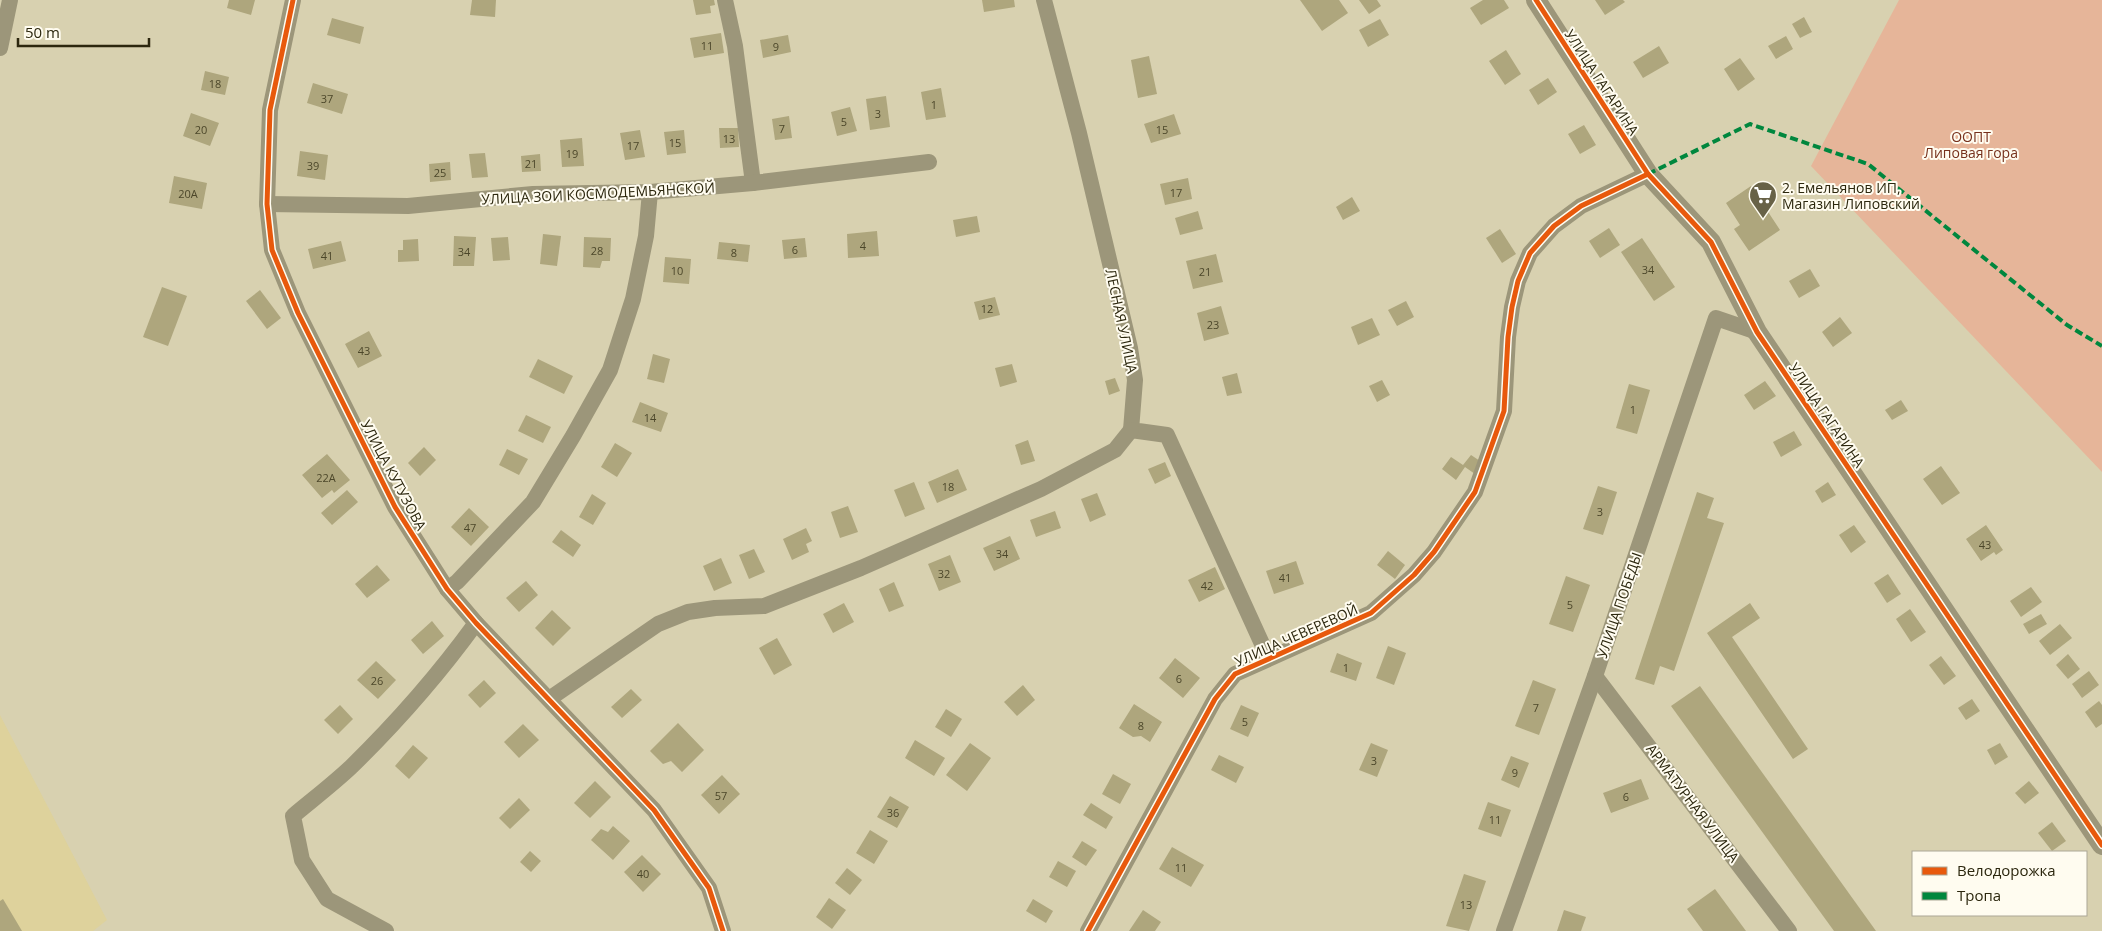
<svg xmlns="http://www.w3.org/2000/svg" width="2102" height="931" font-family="'Open Sans',sans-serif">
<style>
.built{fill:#ded29c}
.green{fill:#e6b599}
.building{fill:#aea67d}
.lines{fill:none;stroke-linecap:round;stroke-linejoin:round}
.minor{stroke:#9c967a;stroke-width:16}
.tertiary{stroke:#9c967a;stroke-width:20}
.quiet{stroke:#00873e;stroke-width:4;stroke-dasharray:8 4;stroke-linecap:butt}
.cycleway-casing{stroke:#fffcf0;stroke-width:8}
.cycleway{stroke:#e8590c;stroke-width:5}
.labels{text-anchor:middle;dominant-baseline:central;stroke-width:4;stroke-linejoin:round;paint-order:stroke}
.number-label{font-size:11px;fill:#4c472a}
.street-label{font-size:14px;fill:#2c270e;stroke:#fffcf0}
.park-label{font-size:14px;fill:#77311c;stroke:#fffcf0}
.poi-label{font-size:14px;fill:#2c270e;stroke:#fffcf0;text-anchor:start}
</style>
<rect width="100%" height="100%" fill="#d8d1b0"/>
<polygon class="built" points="0,715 107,920 93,931 0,931"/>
<polygon class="green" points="1899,0 2102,0 2102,472 1811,166"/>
<g class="building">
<polygon points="229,0 255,0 251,15 227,8"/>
<polygon points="472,0 496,0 495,17 470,15"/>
<polygon points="693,0 714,0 715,5 710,6 711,13 696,15"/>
<polygon points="982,0 1014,0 1015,7 984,12"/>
<polygon points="1300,0 1339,0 1348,13 1322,31"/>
<polygon points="1359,0 1377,0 1381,6 1369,14"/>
<polygon points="1483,0 1504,0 1509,8 1481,25 1470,8"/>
<polygon points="1595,0 1623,0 1625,2 1605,15"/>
<polygon points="1804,17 1812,32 1800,38 1792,24"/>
<polygon points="332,18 364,27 360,44 327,35"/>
<polygon points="1380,19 1389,35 1368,47 1359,30"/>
<polygon points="721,33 724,53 694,58 690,38"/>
<polygon points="788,35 791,52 763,58 760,40"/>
<polygon points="1786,36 1793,49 1776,59 1768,46"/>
<polygon points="1659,46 1669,63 1643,78 1633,62"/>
<polygon points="1506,50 1521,74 1505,85 1489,61"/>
<polygon points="1149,56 1157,94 1138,98 1131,60"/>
<polygon points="1740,58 1755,79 1738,91 1724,69"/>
<polygon points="205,71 229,77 225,95 201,90"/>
<polygon points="1548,78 1557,92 1538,105 1529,90"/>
<polygon points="313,83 348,94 342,114 307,103"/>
<polygon points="941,88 946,117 926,120 921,92"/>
<polygon points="886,96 890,127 870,130 866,99"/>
<polygon points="850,107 857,131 837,136 831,112"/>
<polygon points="191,113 219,123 210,146 183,136"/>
<polygon points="1174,114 1181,134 1151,143 1144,124"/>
<polygon points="789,116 792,138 775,140 772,119"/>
<polygon points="1584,125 1596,145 1580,154 1568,134"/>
<polygon points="719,128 738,128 739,147 720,148"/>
<polygon points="640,130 645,157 625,160 620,133"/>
<polygon points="684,130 686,153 667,155 664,132"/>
<polygon points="582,138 584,166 562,167 560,140"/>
<polygon points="300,151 328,155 325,180 297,176"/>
<polygon points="485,153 488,177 472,178 469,154"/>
<polygon points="540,154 541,171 522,172 521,156"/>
<polygon points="450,162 451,180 430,182 429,164"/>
<polygon points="174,176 207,183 202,209 169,203"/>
<polygon points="1188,178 1192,199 1165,205 1160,184"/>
<polygon points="1751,186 1780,230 1749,251 1734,229 1740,225 1726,203"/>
<polygon points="1352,197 1360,211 1343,220 1336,207"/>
<polygon points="1198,211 1203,229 1180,235 1175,218"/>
<polygon points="977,216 980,232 956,237 953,220"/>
<polygon points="1609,228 1620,245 1600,258 1589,241"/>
<polygon points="1500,229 1516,254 1502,263 1486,238"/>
<polygon points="877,231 879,256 848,258 847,234"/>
<polygon points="543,234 561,236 557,266 540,264"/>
<polygon points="454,236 476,237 474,266 453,266"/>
<polygon points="508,237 510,260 493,261 491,238"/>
<polygon points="584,237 611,238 610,261 602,261 600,268 583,267"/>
<polygon points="805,238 807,257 784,259 782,240"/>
<polygon points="1642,238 1675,287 1654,301 1621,252"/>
<polygon points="418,239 419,261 398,262 398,250 403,250 403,240"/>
<polygon points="341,241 346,261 313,269 308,249"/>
<polygon points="719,242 750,245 748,262 717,259"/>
<polygon points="1216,254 1223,282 1193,289 1186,261"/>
<polygon points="665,257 691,259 689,284 663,282"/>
<polygon points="1810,269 1820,286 1799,298 1789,281"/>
<polygon points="162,287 187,296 168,346 143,337"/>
<polygon points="260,290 281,318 267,329 246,301"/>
<polygon points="995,297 1000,315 979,320 974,302"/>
<polygon points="1406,301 1414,317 1397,326 1388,310"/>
<polygon points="1221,306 1229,334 1204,341 1197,313"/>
<polygon points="1840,317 1852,333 1833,347 1822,332"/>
<polygon points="1372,318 1380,335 1358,345 1351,327"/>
<polygon points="369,331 382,356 358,368 345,344"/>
<polygon points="653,354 670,359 664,383 647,379"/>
<polygon points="538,359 573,376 564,394 529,377"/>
<polygon points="1012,364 1017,382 1000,387 995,368"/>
<polygon points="1237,373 1242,393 1227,396 1222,377"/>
<polygon points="1115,378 1120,391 1109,395 1105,381"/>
<polygon points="1382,380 1390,395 1377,402 1369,386"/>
<polygon points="1765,381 1776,396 1754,410 1744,395"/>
<polygon points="1629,384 1650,390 1637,434 1616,428"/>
<polygon points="1901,400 1908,411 1892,420 1885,410"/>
<polygon points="640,402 668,413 661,432 632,422"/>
<polygon points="526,415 551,427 543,443 518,431"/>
<polygon points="1794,431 1802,445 1781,457 1773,442"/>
<polygon points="1028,440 1035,461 1021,465 1015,445"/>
<polygon points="615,443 632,453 617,477 601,467"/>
<polygon points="424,447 436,460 420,476 408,463"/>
<polygon points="507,449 528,459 519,475 499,465"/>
<polygon points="327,454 350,480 334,493 332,490 322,498 302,475"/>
<polygon points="1471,455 1483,463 1475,474 1465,467 1456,480 1442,469 1451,457 1463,465"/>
<polygon points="1165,462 1171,476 1155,484 1148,469"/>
<polygon points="1941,466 1960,493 1942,505 1923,479"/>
<polygon points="958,469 967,490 937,503 928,482"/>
<polygon points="914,482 925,509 905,517 894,490"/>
<polygon points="1828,482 1836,495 1822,503 1815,491"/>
<polygon points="1598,486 1617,492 1603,535 1583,529"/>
<polygon points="347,490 358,502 332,525 321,513"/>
<polygon points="1697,492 1714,498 1707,518 1724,523 1674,671 1660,666 1654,685 1635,679"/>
<polygon points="1097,493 1106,515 1090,522 1081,499"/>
<polygon points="592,494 606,503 593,525 579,517"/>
<polygon points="848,506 858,532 840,538 831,512"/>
<polygon points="469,508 489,527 471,546 451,527"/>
<polygon points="1055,511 1061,528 1036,537 1030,520"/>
<polygon points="1854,525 1866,542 1851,553 1839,535"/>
<polygon points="1986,525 2003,550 1996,555 1994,552 1981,561 1966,539"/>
<polygon points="806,528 812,541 806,544 809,552 792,560 783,539"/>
<polygon points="561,530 581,545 573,557 552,542"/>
<polygon points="1010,536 1020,559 994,571 983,548"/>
<polygon points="754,549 765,572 749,579 739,555"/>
<polygon points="1388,551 1405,565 1395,579 1377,565"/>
<polygon points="950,555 961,582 939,591 928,564"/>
<polygon points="721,558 732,583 714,591 703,566"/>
<polygon points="1296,561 1304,584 1274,594 1266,571"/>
<polygon points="377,565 390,580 367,598 355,584"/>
<polygon points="1215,567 1225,589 1199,602 1188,580"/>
<polygon points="1888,574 1901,594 1887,603 1874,583"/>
<polygon points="1566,576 1590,585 1573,632 1549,624"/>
<polygon points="526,581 538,595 519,612 506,598"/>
<polygon points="894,582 904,606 889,612 879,589"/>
<polygon points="2031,587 2042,602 2021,617 2010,601"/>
<polygon points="844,603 854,622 833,633 823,614"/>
<polygon points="1750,603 1760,618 1732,637 1808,749 1793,759 1707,633"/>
<polygon points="1910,609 1926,632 1911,642 1896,619"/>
<polygon points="552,610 571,628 553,646 535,628"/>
<polygon points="2041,614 2047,624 2029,634 2023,624"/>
<polygon points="432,621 444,636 423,654 411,640"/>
<polygon points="2060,624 2072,638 2050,655 2039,641"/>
<polygon points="777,638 792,665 774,675 759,648"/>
<polygon points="1388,646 1406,653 1394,685 1376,678"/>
<polygon points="1337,653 1362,663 1356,681 1330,672"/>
<polygon points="2068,654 2080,669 2068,679 2056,665"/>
<polygon points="1941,656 1956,676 1944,685 1929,665"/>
<polygon points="1175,658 1200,678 1183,698 1159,678"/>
<polygon points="376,661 396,680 378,699 357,680"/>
<polygon points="2089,671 2099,685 2082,698 2072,684"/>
<polygon points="484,680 496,693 480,708 468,695"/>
<polygon points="1533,680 1556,689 1539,735 1515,726"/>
<polygon points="1023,685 1035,700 1017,716 1004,702"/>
<polygon points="1700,686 1876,931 1834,931 1671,706"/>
<polygon points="631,689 642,700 622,718 611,707"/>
<polygon points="1972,699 1980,711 1966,720 1958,708"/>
<polygon points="2099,701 2102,705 2102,724 2096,728 2085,712"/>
<polygon points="1134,704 1162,722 1150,742 1141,736 1133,737 1119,728"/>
<polygon points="340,705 353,719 338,734 324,720"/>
<polygon points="1241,705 1259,713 1248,737 1230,729"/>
<polygon points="946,709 962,719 951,737 935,727"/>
<polygon points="678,723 704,750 682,772 671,761 663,764 650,751"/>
<polygon points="523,724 539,740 519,758 504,742"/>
<polygon points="915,740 945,758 934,776 905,758"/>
<polygon points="970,743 991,758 967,791 946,775"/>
<polygon points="1371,743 1388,750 1377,777 1359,770"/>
<polygon points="2000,743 2008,757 1995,765 1987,750"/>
<polygon points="413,745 428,758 409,779 395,766"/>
<polygon points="1219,755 1244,767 1236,783 1211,770"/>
<polygon points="1511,756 1529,763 1519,788 1501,780"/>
<polygon points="1113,774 1131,784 1120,804 1102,794"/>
<polygon points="722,775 740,794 719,814 701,795"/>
<polygon points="1641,779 1649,799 1611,813 1603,793"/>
<polygon points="595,781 611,797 590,818 574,803"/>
<polygon points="2029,781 2039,793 2025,804 2015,793"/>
<polygon points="890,796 909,807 897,828 877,817"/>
<polygon points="519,798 530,810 510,829 499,818"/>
<polygon points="1488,802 1511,810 1501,837 1478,829"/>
<polygon points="1091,803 1113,817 1106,829 1083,815"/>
<polygon points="2052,822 2066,841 2052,851 2038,833"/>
<polygon points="613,826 630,841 613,860 591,840 601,829 608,832"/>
<polygon points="870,830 888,841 874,864 856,853"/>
<polygon points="1082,841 1097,850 1086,866 1072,857"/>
<polygon points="1172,847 1204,865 1191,887 1159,869"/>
<polygon points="530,851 541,861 531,872 520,862"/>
<polygon points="642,855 661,874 643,892 624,872"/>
<polygon points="1058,861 1076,871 1067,887 1049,877"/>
<polygon points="847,868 862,880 850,895 835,883"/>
<polygon points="1464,874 1486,881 1469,931 1446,926"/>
<polygon points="1715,889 1746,931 1703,931 1687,909"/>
<polygon points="829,898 846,910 832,929 816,917"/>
<polygon points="3,899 22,931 0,931 0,901"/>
<polygon points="1033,899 1053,911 1046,923 1026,911"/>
<polygon points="1143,910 1161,922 1155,931 1129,931"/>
<polygon points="1564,910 1586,917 1581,931 1557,931"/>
</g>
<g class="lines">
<g class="minor">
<polyline points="293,0 270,110 267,204 272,250 298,313 395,507 447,589 476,623 654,810 709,888 723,931"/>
<polyline points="725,0 735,46 753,183"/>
<polyline points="1044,0 1079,133 1130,348 1135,380 1131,430 1167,435 1268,657"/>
<polyline points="0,48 10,0"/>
<polyline points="267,204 408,206 533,194 650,192 753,183 929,162"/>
<polyline points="447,589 457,582 533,502 573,436 610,370 633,299 646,236 650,192"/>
<polyline points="1595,676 1789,931"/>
<polyline points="549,699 658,624 688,612 715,608 764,606 861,568 1041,489 1115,450 1131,430"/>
<path d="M386,931l-59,-32 -25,-39 -9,-44c19,-16 40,-32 58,-49 45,-44 88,-93 125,-144"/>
<polyline points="1088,931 1215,699 1235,674 1371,613 1414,575 1434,552 1475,492 1504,411 1508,337 1512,307 1518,281 1530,253 1554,226 1581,206 1648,174"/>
<polyline points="1504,931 1595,676 1716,318 1757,332"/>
</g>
<polyline class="tertiary" points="1536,0 1648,174 1711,242 1757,332 2102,845"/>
<polyline class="quiet" points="1648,174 1750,124 1868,164 2067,325 2102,346"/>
<g class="cycleway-casing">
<g id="cycleway">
<polyline points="293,0 270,110 267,204 272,250 298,313 395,507 447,589 476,623 654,810 709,888 723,931"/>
<polyline points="1536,0 1648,174 1711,242 1757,332 2102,845"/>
<polyline points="1088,931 1215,699 1235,674 1371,613 1414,575 1434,552 1475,492 1504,411 1508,337 1512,307 1518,281 1530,253 1554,226 1581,206 1648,174"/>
</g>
</g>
<use href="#cycleway" class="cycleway"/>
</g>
<defs>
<g id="supermarket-pin" transform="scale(1.4375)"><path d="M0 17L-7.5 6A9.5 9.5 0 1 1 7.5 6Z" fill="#686247" stroke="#fffcf0"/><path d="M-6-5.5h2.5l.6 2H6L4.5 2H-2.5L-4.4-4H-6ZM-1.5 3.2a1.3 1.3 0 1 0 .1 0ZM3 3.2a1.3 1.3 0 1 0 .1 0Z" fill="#fff"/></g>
</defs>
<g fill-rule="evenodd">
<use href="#supermarket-pin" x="1763" y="195"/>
</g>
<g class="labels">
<g class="number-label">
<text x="707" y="45">11</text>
<text x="776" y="46">9</text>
<text x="215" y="83">18</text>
<text x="327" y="98">37</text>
<text x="934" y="104">1</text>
<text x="878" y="113">3</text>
<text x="844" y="121">5</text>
<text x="782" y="128">7</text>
<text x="201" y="129">20</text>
<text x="1162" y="129">15</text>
<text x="729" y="138">13</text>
<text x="675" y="142">15</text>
<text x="633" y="145">17</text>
<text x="572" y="153">19</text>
<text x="531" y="163">21</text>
<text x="313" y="165">39</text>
<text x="440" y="172">25</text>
<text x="1176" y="192">17</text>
<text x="188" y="193">20А</text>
<text x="863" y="245">4</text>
<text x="795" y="249">6</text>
<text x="597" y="250">28</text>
<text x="464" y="251">34</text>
<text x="734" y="252">8</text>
<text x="327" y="255">41</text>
<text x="1648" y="269">34</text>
<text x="677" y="270">10</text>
<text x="1205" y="271">21</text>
<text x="987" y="308">12</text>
<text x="1213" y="324">23</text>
<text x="364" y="350">43</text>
<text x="1633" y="409">1</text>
<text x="650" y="417">14</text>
<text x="326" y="477">22А</text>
<text x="948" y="486">18</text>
<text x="1600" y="511">3</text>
<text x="470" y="527">47</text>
<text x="1985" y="544">43</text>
<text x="1002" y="553">34</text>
<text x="944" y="573">32</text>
<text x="1285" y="577">41</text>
<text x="1207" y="585">42</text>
<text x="1570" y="604">5</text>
<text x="1346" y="667">1</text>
<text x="1179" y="678">6</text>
<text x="377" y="680">26</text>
<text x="1536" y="707">7</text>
<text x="1245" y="721">5</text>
<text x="1141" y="725">8</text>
<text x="1374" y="760">3</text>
<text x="1515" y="772">9</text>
<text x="721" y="795">57</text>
<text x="1626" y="796">6</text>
<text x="893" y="812">36</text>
<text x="1495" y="819">11</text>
<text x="1181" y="867">11</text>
<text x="643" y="873">40</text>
<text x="1466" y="904">13</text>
</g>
<g class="street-label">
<text transform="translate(1602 82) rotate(57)">УЛИЦА ГАГАРИНА</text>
<text transform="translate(598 193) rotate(-3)">УЛИЦА ЗОИ КОСМОДЕМЬЯНСКОЙ</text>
<text transform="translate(1122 321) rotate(78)">ЛЕСНАЯ УЛИЦА</text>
<text transform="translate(1827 415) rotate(56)">УЛИЦА ГАГАРИНА</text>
<text transform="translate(394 475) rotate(62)">УЛИЦА КУТУЗОВА</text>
<text transform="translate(1619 605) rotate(-71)">УЛИЦА ПОБЕДЫ</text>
<text transform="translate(1296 635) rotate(-24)">УЛИЦА ЧЕВЕРЕВОЙ</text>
<text transform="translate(1693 803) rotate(53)">АРМАТУРНАЯ УЛИЦА</text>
</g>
<g class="park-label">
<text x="1971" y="136">ООПТ<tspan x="1971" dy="16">Липовая гора</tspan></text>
</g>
<g class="poi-label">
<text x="1782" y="187">2. Емельянов ИП,<tspan x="1782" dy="16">Магазин Липовский</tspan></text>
</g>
</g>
<rect x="1912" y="851" width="175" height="65" fill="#fffcf0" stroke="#aba796"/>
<rect x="1922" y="867" width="25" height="8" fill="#e8590c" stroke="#aba796"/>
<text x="1957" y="876" font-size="15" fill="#2c270e">Велодорожка</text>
<rect x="1922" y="892" width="25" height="8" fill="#00873e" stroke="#aba796"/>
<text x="1957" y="901" font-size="15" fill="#2c270e">Тропа</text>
<path d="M18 38v8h131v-8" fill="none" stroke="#2c270e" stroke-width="2.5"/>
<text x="25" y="38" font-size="15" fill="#2c270e" stroke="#fffcf0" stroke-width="4" paint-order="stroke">50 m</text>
</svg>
